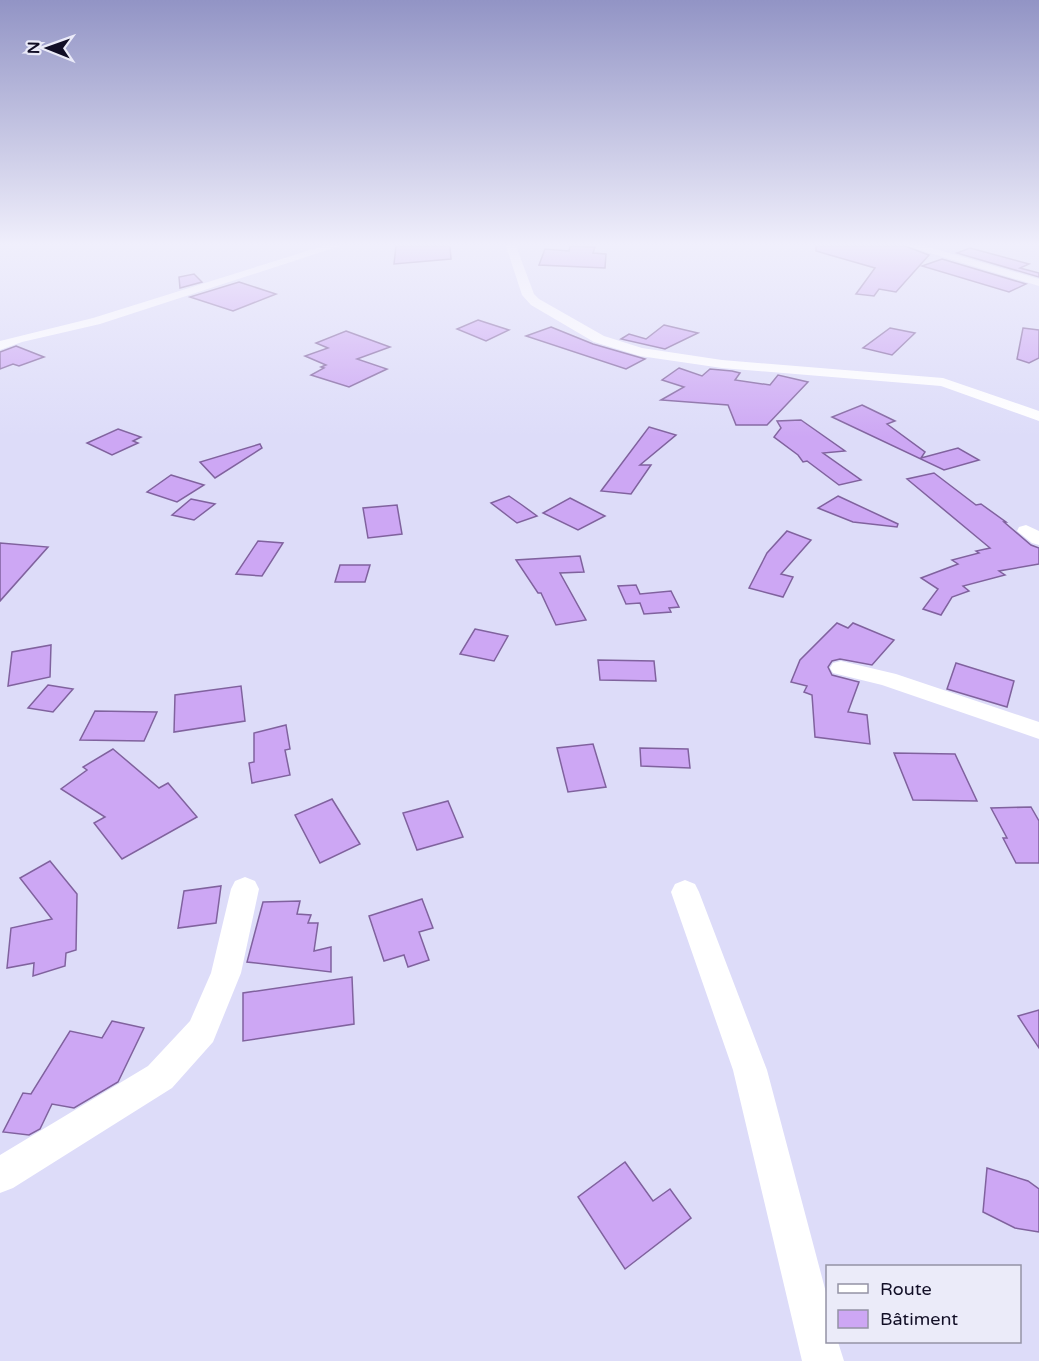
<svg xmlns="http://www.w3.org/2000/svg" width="1039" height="1361" font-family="'Varela Round',sans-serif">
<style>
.building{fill:#cda7f4;stroke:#80629e;stroke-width:1.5}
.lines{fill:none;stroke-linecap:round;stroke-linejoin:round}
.minor{fill:#fff;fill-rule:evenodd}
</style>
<rect width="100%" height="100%" fill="#dddcf9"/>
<g class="building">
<polygon points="396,246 450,246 451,259 394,264"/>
<polygon points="570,246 595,247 593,253 606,254 605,268 539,265 545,249 569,251"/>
<polygon points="816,246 905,246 929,255 896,292 879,289 874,296 856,294 875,268 816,251"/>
<polygon points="970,248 1029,264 1020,268 1039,273 1039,277 957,253"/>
<polygon points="942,259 1026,284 1009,292 922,266"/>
<polygon points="194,274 202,282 180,288 179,277"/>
<polygon points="239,282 276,294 233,311 190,297"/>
<polygon points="478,320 509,330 486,341 457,329"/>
<polygon points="664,325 698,333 665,349 621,339 629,334 646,339"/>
<polygon points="551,327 593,344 645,359 626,369 526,336"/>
<polygon points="890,328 915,333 892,355 863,348"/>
<polygon points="1023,328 1039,330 1039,358 1029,363 1017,359"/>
<polygon points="346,331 390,347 357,359 387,369 349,387 311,375 324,368 321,367 326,365 305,356 328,348 316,343"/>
<polygon points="16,346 44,357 19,366 13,364 0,369 0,352"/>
<polygon points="679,368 702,376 710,369 732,371 740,373 735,380 770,385 778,375 808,382 767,425 736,425 728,405 661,400 684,387 662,380"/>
<polygon points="862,405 895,421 887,424 925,452 921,458 958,448 979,460 944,470 832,417"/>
<polygon points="801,420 845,451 823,453 861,480 839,485 807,461 803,462 798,455 774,437 781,428 777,421"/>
<polygon points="649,427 676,435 640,465 651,465 631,494 601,491"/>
<polygon points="118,429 141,437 133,441 138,443 112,455 87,443"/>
<polygon points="260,444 262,448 215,478 200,462"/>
<polygon points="934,473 976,505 981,504 1006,522 1004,522 1031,545 1039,548 1039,564 999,571 1005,575 963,586 969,591 952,597 941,615 923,609 938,589 921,578 958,564 952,560 979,553 976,551 990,548 907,479"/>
<polygon points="171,475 204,485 177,502 147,492"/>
<polygon points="509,496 522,505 537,516 517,523 491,503"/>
<polygon points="838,496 898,524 897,527 853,522 818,508"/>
<polygon points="570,498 605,516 578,530 543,513"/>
<polygon points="191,499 215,504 194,520 172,515"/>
<polygon points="397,505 402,534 368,538 363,508"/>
<polygon points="787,531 811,540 781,574 793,577 783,597 749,588 767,553"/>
<polygon points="258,541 283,543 262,576 236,574"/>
<polygon points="0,543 48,547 0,601"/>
<polygon points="580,556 584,572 560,573 586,620 556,625 541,593 538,593 516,560"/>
<polygon points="340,565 370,565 365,582 335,582"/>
<polygon points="636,585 640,594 671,591 679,607 669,608 671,612 644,614 640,603 626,604 618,586"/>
<polygon points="837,623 848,628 853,623 894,640 872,665 840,659 832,661 828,667 832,675 859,682 848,712 867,715 870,744 815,737 812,695 804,692 807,686 791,682 800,660"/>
<polygon points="475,629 508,636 494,661 460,654"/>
<polygon points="51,645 50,677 8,686 12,652"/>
<polygon points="598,660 654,661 656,681 600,680"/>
<polygon points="956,663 1014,681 1007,707 947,689"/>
<polygon points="48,685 73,689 53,712 28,708"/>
<polygon points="241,686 245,721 174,732 175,695"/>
<polygon points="95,711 157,712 144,741 80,740"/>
<polygon points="286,725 290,749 285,750 290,775 252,783 249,763 254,762 254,733"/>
<polygon points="593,744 606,787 568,792 557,748"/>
<polygon points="640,748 688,749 690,768 641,766"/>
<polygon points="113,749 159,788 168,783 197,817 122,859 94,823 105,817 61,789 87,770 83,767"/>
<polygon points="894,753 955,754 977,801 913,800"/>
<polygon points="332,799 360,844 320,863 295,815"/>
<polygon points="448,801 463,837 417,850 403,813"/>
<polygon points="1031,807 1039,821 1039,863 1016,863 1003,838 1007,838 991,808"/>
<polygon points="50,861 77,894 76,950 66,953 65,966 33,976 34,963 7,968 11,928 52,919 20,878"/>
<polygon points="221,886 216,923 178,928 184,891"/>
<polygon points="422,899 433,928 419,932 429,960 408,967 404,955 384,961 369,916"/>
<polygon points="300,901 297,914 311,915 308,923 318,923 314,951 331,947 331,972 247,962 263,902"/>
<polygon points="352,977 354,1024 243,1041 243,993"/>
<polygon points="1039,1010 1039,1048 1018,1016"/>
<polygon points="112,1021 144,1028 118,1082 74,1108 52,1104 40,1129 29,1135 3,1132 23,1093 31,1094 70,1031 102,1038"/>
<polygon points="625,1162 653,1201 670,1189 691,1218 625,1269 578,1197"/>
<polygon points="987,1168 1028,1181 1039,1189 1039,1232 1015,1228 983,1212"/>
</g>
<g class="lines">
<g class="minor">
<polygon points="323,246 340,246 100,324 22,342 0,350 0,341 93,318"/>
<polygon points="506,246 516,246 534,294 539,299 604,336 642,348 722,360 943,378 1039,411 1039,421 941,386 722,368 640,356 594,342 531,305 522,295"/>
<polygon points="907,246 925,246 1039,279 1039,286"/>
<polygon points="1026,525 1039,531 1039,545 1032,543 1017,531 1019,527"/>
<polygon points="841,661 896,674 1039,722 1039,739 882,685 833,673 830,668 833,663"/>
<polygon points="245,877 255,881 259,889 241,973 213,1042 172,1088 13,1188 0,1193 0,1155 148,1066 190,1021 211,973 231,889 235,881"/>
<polygon points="685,880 695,884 699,892 767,1070 828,1300 828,1342 838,1342 844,1361 802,1361 733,1070 671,892 675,884"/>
</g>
</g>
<linearGradient id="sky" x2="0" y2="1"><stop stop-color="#9294c5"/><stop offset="0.56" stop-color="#f0effc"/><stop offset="1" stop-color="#f0effc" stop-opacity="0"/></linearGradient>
<rect width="1039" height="437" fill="url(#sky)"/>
<rect x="826" y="1265" width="195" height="78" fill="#ebebf9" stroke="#9493a5" stroke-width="1.5"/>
<rect x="838" y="1284" width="30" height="9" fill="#ffffff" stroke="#9493a5" stroke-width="1.5"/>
<text x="880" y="1295" font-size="18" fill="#110e26">Route</text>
<rect x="838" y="1310" width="30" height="18" fill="#cda7f4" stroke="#9493a5" stroke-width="1.5"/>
<text x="880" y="1325" font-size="18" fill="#110e26">Bâtiment</text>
<g transform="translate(48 48) rotate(271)" stroke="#ebebf9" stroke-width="4.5" paint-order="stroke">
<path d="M0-4.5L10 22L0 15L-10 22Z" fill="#110e26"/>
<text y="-9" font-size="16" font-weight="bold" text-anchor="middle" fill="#110e26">N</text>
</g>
</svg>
